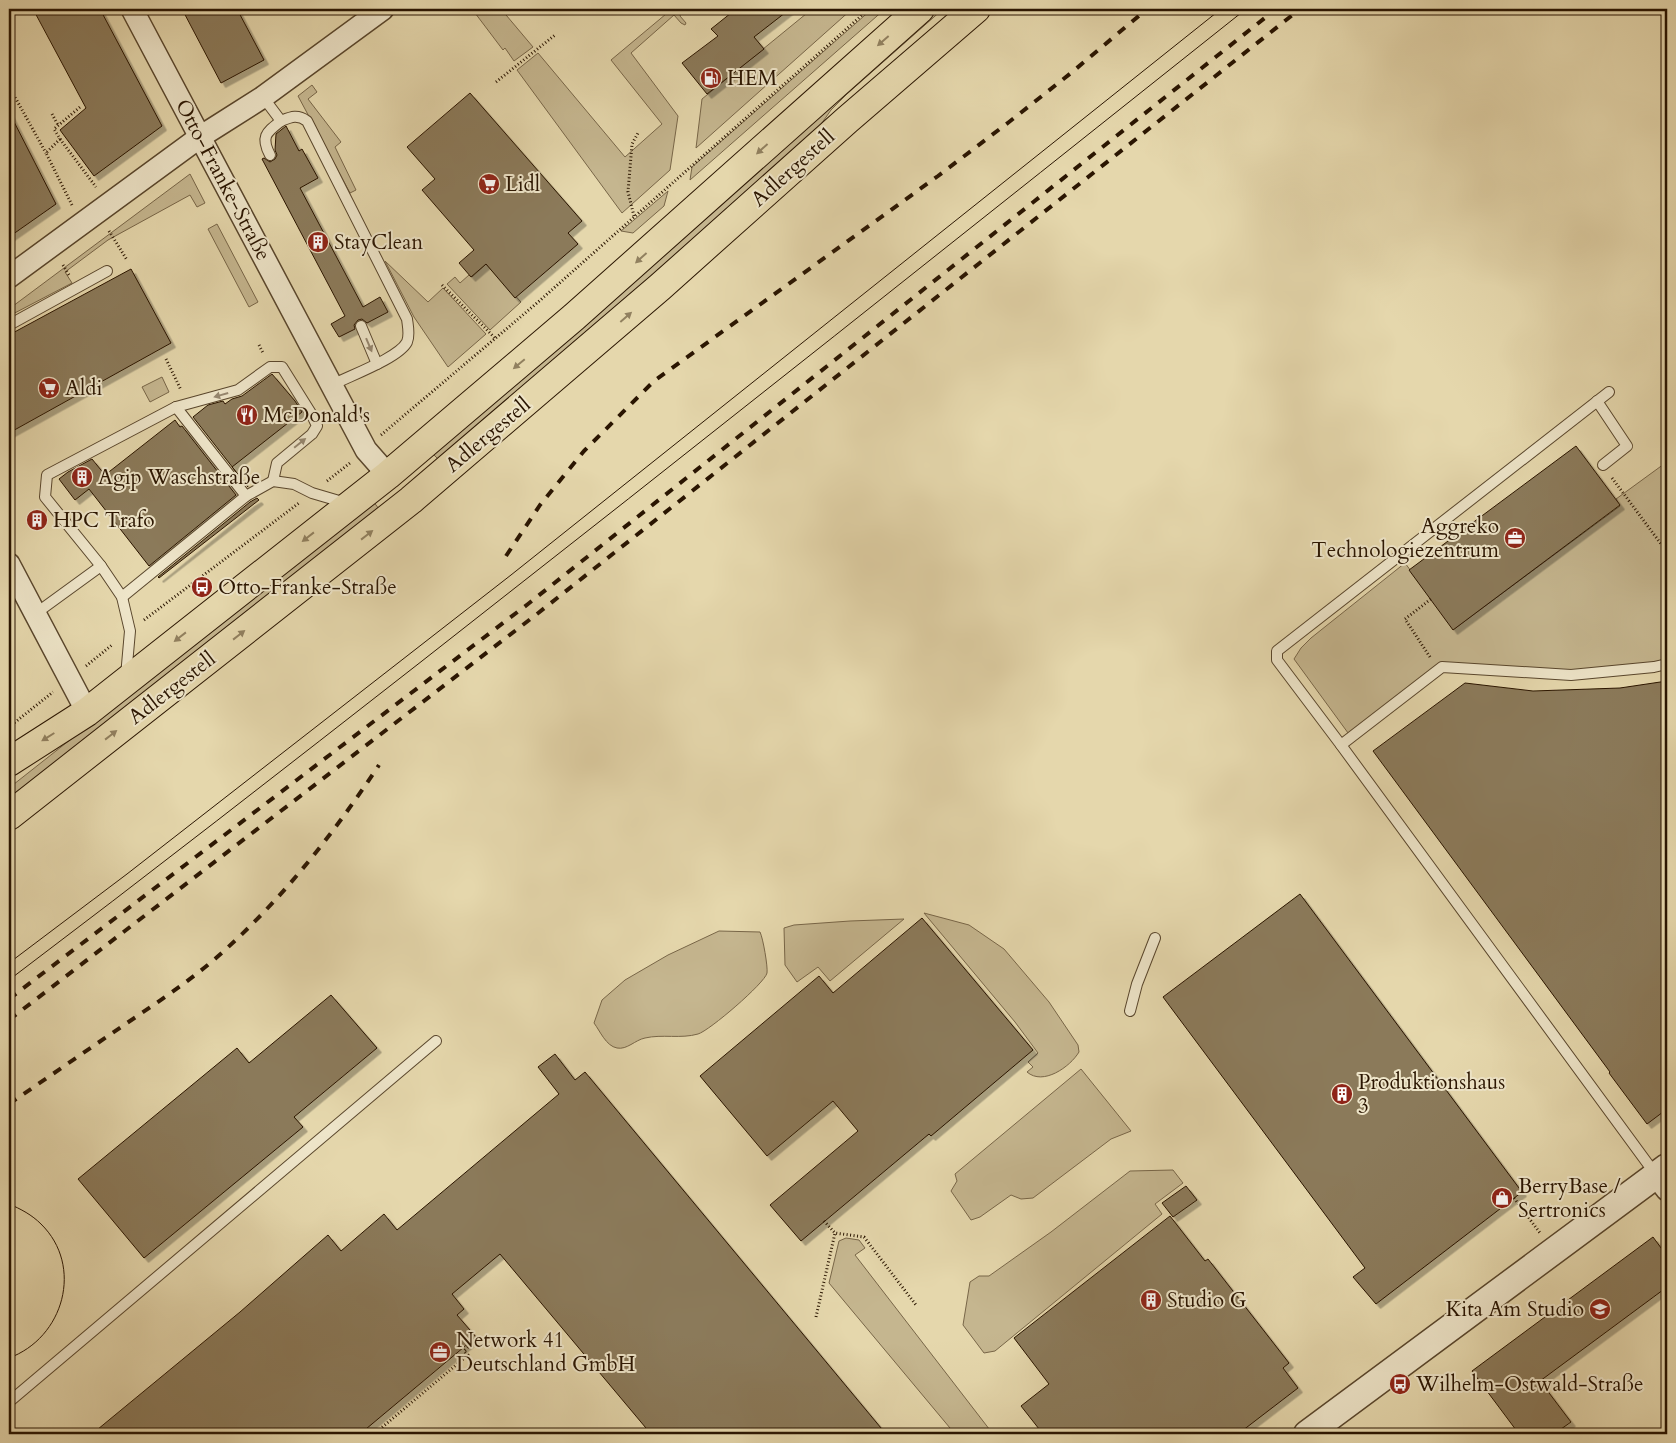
<svg xmlns="http://www.w3.org/2000/svg" width="1676" height="1443" font-family="Cardo,serif">
<style>
.green{fill:#c5b68f;stroke:#786648}
.building{fill:#8b7a5a;stroke:#2a1501;filter:url(#shadow)}
.lines{fill:none;stroke-linecap:round;stroke-linejoin:round}
.service-casing{stroke:#59462c;stroke-width:12}
.minor-casing{stroke:#59462c;stroke-width:24}
.tertiary-casing{stroke:#59462c;stroke-width:29}
.primary-casing{stroke:#2a1501;stroke-width:30}
.path{stroke:#2a1501;stroke-width:3;stroke-dasharray:1 2.5;stroke-linecap:butt}
.service{stroke:#eee5c9;stroke-width:10}
.minor{stroke:#eee5c9;stroke-width:21}
.tertiary{stroke:#eee5c9;stroke-width:26}
.primary{stroke:#e5d7ac;stroke-width:28}
.tram{stroke:#2a1501;stroke-width:1}
.rail{stroke:#2a1501;stroke-width:4;stroke-dasharray:9 9;stroke-linecap:butt}
.oneway{fill:#91805f}
.oneway2{fill:#96876f}
.labels{text-anchor:middle;dominant-baseline:central;stroke-width:4;stroke-linejoin:round;paint-order:stroke}
.poi-label{font-size:21px;fill:#2a1501;stroke:#eee5c9;text-anchor:start}
.street-label{font-size:21px;fill:#2a1501;stroke:#eee5c9}
</style>
<defs>
<filter id="shadow"><feDropShadow dx="4.5" dy="4.5" stdDeviation="0" flood-color="#0004"/></filter>
</defs>
<rect width="100%" height="100%" fill="#e5d7ac"/>
<filter id="stains"><feTurbulence type="fractalNoise" baseFrequency=".004" numOctaves="4"/><feColorMatrix values="0 0 0 0 .2 0 0 0 0 .09 0 0 0 0 .02 0 0 0 .5 -.17"/></filter>
<radialGradient id="worn" r=".72"><stop offset=".6" stop-color="#630" stop-opacity="0"/><stop offset="1" stop-color="#630" stop-opacity=".3"/></radialGradient>
<g class="green">
<polygon points="472,9 501,9 533,47 514,61 505,48 503,50"/>
<polygon points="672,9 682,9 680,16 686,23 685,25 681,23 674,15 631,53 678,116 670,170 622,213 517,70 538,53 625,157 662,124 611,60"/>
<polygon points="812,9 852,9 696,148 702,99"/>
<polygon points="872,9 885,9 690,180 692,167"/>
<polygon points="939,9 943,9 847,94 831,110 819,127 625,300 439,460 433,454"/>
<polygon points="312,85 317,92 308,99 341,142 335,147 356,190 350,193 298,96"/>
<polygon points="190,174 205,203 197,207 190,195 108,240 65,272 72,283 9,316 9,309"/>
<polygon points="668,191 664,206 633,233 621,231"/>
<polygon points="217,224 258,302 249,307 208,229"/>
<polygon points="385,261 428,302 443,288 486,334 448,367 414,317"/>
<polygon points="486,264 521,302 490,330 447,284 455,277 460,283 469,275 472,277"/>
<polygon points="162,377 169,392 150,402 142,387"/>
<polygon points="1664,464 1667,468 1667,663 1571,675 1442,667 1351,737 1294,659 1301,648 1311,638 1405,563 1454,629 1620,506 1616,499"/>
<polygon points="373,501 379,509 9,801 9,788"/>
<path d="M924,913l45,12 35,24 45,53 29,43 1,7c-9,15 -36,34 -52,20l6,-5 -5,-5 10,-9 -23,-31z"/>
<polygon points="904,919 830,981 818,967 797,982 785,965 784,928 794,925 850,921"/>
<path d="M719,931l41,1c3,6 8,35 7,41 -2,10 -58,58 -69,61 -17,5 -36,0 -53,4 -10,2 -18,12 -28,10 -11,-2 -17,-17 -23,-25l8,-23 23,-20 43,-25z"/>
<polygon points="1081,1069 1131,1131 1111,1139 1033,1198 1021,1199 1011,1195 980,1217 971,1220 951,1191 957,1181 955,1174"/>
<polygon points="1173,1170 1183,1183 1155,1204 1162,1214 995,1351 984,1353 963,1325 970,1282 979,1276 989,1276 1051,1232 1130,1171"/>
<polygon points="846,1238 859,1240 865,1248 855,1255 993,1434 955,1434 829,1283 839,1241"/>
</g>
<g class="building">
<polygon points="33,9 100,9 162,126 94,176 60,130 86,108"/>
<polygon points="182,9 237,9 264,60 221,83"/>
<polygon points="736,9 790,9 754,37 764,49 707,94 682,63 718,36 711,29"/>
<polygon points="470,93 582,221 568,233 578,244 515,298 486,264 471,277 459,263 474,250 422,190 435,179 407,147"/>
<polygon points="9,112 56,204 9,237"/>
<polygon points="286,126 299,151 302,149 318,178 300,188 363,307 380,297 388,312 367,323 362,319 358,320 354,325 355,329 339,337 331,324 345,316 262,159 264,158 270,162 275,159 277,155 275,150 276,134"/>
<polygon points="131,269 171,343 9,433 9,335"/>
<polygon points="272,374 295,401 302,412 232,467 248,487 193,417 208,405 223,401 225,404 232,399 242,396"/>
<polygon points="175,420 180,427 182,426 236,495 149,566 89,489 75,500 59,479 68,472 92,459 105,475"/>
<polygon points="1576,446 1620,505 1453,630 1409,570"/>
<polygon points="257,498 259,500 159,578 158,577 250,502"/>
<polygon points="1667,681 1667,1109 1647,1124 1609,1073 1610,1072 1373,751 1465,683 1533,691 1620,688"/>
<polygon points="1300,894 1522,1192 1376,1304 1353,1277 1365,1268 1163,997"/>
<polygon points="922,918 1033,1050 931,1136 929,1134 801,1241 770,1205 858,1131 833,1101 767,1156 700,1076 819,976 833,993"/>
<polygon points="331,995 377,1048 294,1117 303,1127 144,1258 78,1179 237,1048 249,1063"/>
<polygon points="555,1054 575,1080 585,1072 886,1434 651,1434 500,1254 452,1294 464,1309 457,1315 476,1337 360,1434 92,1434 240,1312 328,1235 341,1251 384,1214 397,1230 559,1094 538,1067"/>
<polygon points="1186,1186 1197,1200 1173,1217 1162,1203"/>
<polygon points="1170,1216 1205,1261 1208,1259 1289,1363 1283,1368 1298,1388 1238,1434 1043,1434 1021,1406 1049,1384 1014,1338"/>
<polygon points="1653,1237 1667,1256 1667,1287 1540,1381 1571,1422 1554,1434 1519,1434 1472,1371"/>
</g>
<g class="lines">
<g class="service-casing">
<g id="service">
<path d="M263,97l18,24c10,-4 16,-7 26,0l100,198c1,8 3,16 0,23 -8,16 -58,34 -75,43"/>
<path d="M270,155c-10,-19 -3,-23 11,-34"/>
<polyline points="9,325 107,271"/>
<polyline points="361,326 377,364"/>
<polyline points="1597,401 1627,446 1603,465"/>
<polyline points="246,496 273,481 294,484 312,493 346,503"/>
<polyline points="122,597 246,496 176,407"/>
<polyline points="35,614 101,566"/>
<polyline points="126,676 130,631 122,597 101,566 45,497 47,475 176,407 238,390 270,367 282,367 312,415 317,426 312,434 277,463 273,481"/>
<polyline points="1341,745 1277,660 1277,651 1609,392"/>
<polyline points="1130,1011 1137,984 1155,938"/>
<polyline points="1656,1175 1341,745 1442,667 1571,675 1654,667 1667,664"/>
<polyline points="9,1402 436,1041"/>
</g>
</g>
<g class="minor-casing">
<g id="minor">
<polyline points="132,9 366,450 388,475"/>
<polyline points="9,277 200,137 263,97 383,9"/>
<polyline points="9,564 87,712"/>
<polyline points="1656,1176 1667,1190"/>
</g>
</g>
<g class="tertiary-casing">
<polyline id="tertiary" points="1307,1434 1667,1167"/>
</g>
<g class="primary-casing">
<g id="primary">
<polyline points="9,762 87,712 388,475 574,317 920,9"/>
<polyline points="9,816 411,500 660,287 847,120 976,9"/>
</g>
</g>
<g class="path">
<polyline points="496,82 555,35"/>
<polyline points="9,90 11,90 46,153"/>
<polyline points="52,114 58,125"/>
<polyline points="60,139 96,187"/>
<polyline points="72,205 46,153 60,139 54,129 80,107"/>
<polyline points="634,216 628,192 632,144 638,133"/>
<polyline points="109,231 127,260"/>
<polyline points="63,265 69,275"/>
<polyline points="442,285 495,338"/>
<polyline points="259,345 263,353"/>
<polyline points="166,359 181,390"/>
<polyline points="381,435 537,303 869,9"/>
<polyline points="1612,478 1667,552"/>
<polyline points="327,481 350,463"/>
<polyline points="144,620 299,503"/>
<polyline points="1430,657 1405,619 1431,599"/>
<polyline points="86,666 112,645"/>
<polyline points="9,727 53,692"/>
<polyline points="1514,1198 1540,1233"/>
<polyline points="824,1221 835,1233 864,1237 916,1305"/>
<polyline points="816,1317 835,1233"/>
<polyline points="374,1434 468,1355 464,1351 469,1346"/>
</g>
<use href="#service" class="service"/>
<use href="#minor" class="minor"/>
<use href="#tertiary" class="tertiary"/>
<use href="#primary" class="primary"/>
<g class="tram">
<polyline points="9,963 127,874 511,575 1221,9"/>
<path d="M9,980c139,-105 276,-212 413,-319 276,-216 550,-434 824,-652"/>
<path d="M9,1204c12,5 23,11 32,20 43,42 23,114 -32,134"/>
</g>
<g class="rail">
<polyline points="506,556 540,505 584,451 654,381 938,176 1009,122 1071,73 1147,9"/>
<polyline points="9,999 528,604 1276,9"/>
<polyline points="9,1020 537,614 1300,9"/>
<path d="M9,1104c38,-26 77,-53 115,-79 31,-21 63,-42 92,-67 64,-56 116,-122 163,-193"/>
</g>
</g>
<defs><path id="oneway-solid" d="M-6-.8H1V-3.2L6.5 0L1 3.2V.8H-6Z" transform="scale(1.25)"/></defs>
<g class="oneway">
<use href="#oneway-solid" transform="translate(883 41) rotate(139)"/>
<use href="#oneway-solid" transform="translate(762 149) rotate(138)"/>
<use href="#oneway-solid" transform="translate(641 258) rotate(138)"/>
<use href="#oneway-solid" transform="translate(626 317) rotate(-41)"/>
<use href="#oneway-solid" transform="translate(519 364) rotate(140)"/>
<use href="#oneway-solid" transform="translate(367 535) rotate(-38)"/>
<use href="#oneway-solid" transform="translate(308 537) rotate(142)"/>
<use href="#oneway-solid" transform="translate(239 635) rotate(-38)"/>
<use href="#oneway-solid" transform="translate(180 637) rotate(142)"/>
<use href="#oneway-solid" transform="translate(111 735) rotate(-38)"/>
<use href="#oneway-solid" transform="translate(48 737) rotate(148)"/>
</g>
<g class="oneway2">
<use href="#oneway-solid" transform="translate(369 345) rotate(67)"/>
<use href="#oneway-solid" transform="translate(221 395) rotate(164)"/>
<use href="#oneway-solid" transform="translate(300 443) rotate(-39)"/>
</g>
<defs>
<g id="fuel-disc" transform="scale(1.125)"><circle r="9.5" fill="#8f2418" stroke="#eee5c9"/><path d="M-5.5-6h7V0h2V4h1.3V-2.5L3-4.5l.8-.8L6-3V5H2.5V1h-1V6h-7ZM-4.2-4.7v3.2H.2V-4.7Z" fill="#fff"/></g>
<g id="supermarket-disc" transform="scale(1.125)"><circle r="9.5" fill="#8f2418" stroke="#eee5c9"/><path d="M-6-5.5h2.5l.6 2H6L4.5 2H-2.5L-4.4-4H-6ZM-1.5 3.2a1.3 1.3 0 1 0 .1 0ZM3 3.2a1.3 1.3 0 1 0 .1 0Z" fill="#fff"/></g>
<g id="building-disc" transform="scale(1.125)"><circle r="9.5" fill="#8f2418" stroke="#eee5c9"/><path d="M-4-6H4V6H1V3H-1V6H-4ZM-2.5-4.3h1.7v1.8h-1.7ZM.8-4.3h1.7v1.8H.8ZM-2.5-1h1.7V.8h-1.7ZM.8-1h1.7V.8H.8Z" fill="#fff"/></g>
<g id="restaurant-disc" transform="scale(1.125)"><circle r="9.5" fill="#8f2418" stroke="#eee5c9"/><path d="M-5-6h1v4h1v-4h1v4h1v-4h1v5L-1.5 .5V6h-2V.5L-5-1ZM5-6V6H3V1.5H1.5Q1.5-4 5-6Z" fill="#fff"/></g>
<g id="office-disc" transform="scale(1.125)"><circle r="9.5" fill="#8f2418" stroke="#eee5c9"/><path d="M-6-3h4V-5.5h4V-3h4V5H-6ZM-1-4.5V-3h2v-1.5ZM-6 0V1H6V0Z" fill="#fff"/></g>
<g id="bus-disc" transform="scale(1.125)"><circle r="9.5" fill="#8f2418" stroke="#eee5c9"/><path d="M-5-6H5V4H4V6H2V4H-2V6H-4V4H-5ZM-3.5-4V0h7V-4ZM-3.5 1.2v1.5H-2V1.2ZM2 1.2v1.5H3.5V1.2Z" fill="#fff"/></g>
<g id="shop-disc" transform="scale(1.125)"><circle r="9.5" fill="#8f2418" stroke="#eee5c9"/><path d="M-5-2.5h2.3a2.7 3.5 0 0 1 5.4 0H5L5.5 6h-11ZM-1.5-2.5h3a1.5 2.3 0 0 0-3 0Z" fill="#fff"/></g>
<g id="school-disc" transform="scale(1.125)"><circle r="9.5" fill="#8f2418" stroke="#eee5c9"/><path d="M0-5L7-2L0 1L-7-2ZM-4 1L0 2.5L4 1V4Q0 6-4 4Z" fill="#fff"/></g>
</defs>
<g fill-rule="evenodd">
<use href="#fuel-disc" x="711" y="78"/>
<use href="#supermarket-disc" x="489" y="184"/>
<use href="#building-disc" x="318" y="242"/>
<use href="#supermarket-disc" x="49" y="388"/>
<use href="#restaurant-disc" x="247" y="415"/>
<use href="#building-disc" x="82" y="477"/>
<use href="#building-disc" x="37" y="520"/>
<use href="#office-disc" x="1515" y="538"/>
<use href="#bus-disc" x="202" y="587"/>
<use href="#building-disc" x="1342" y="1094"/>
<use href="#shop-disc" x="1502" y="1198"/>
<use href="#building-disc" x="1151" y="1300"/>
<use href="#school-disc" x="1600" y="1309"/>
<use href="#office-disc" x="440" y="1352"/>
<use href="#bus-disc" x="1400" y="1384"/>
</g>
<g class="labels">
<g class="poi-label">
<text x="727" y="78">HEM</text>
<text x="505" y="184">Lidl</text>
<text x="334" y="242">StayClean</text>
<text x="65" y="388">Aldi</text>
<text x="263" y="415">McDonald's</text>
<text x="98" y="477">Agip Waschstraße</text>
<text x="53" y="520">HPC Trafo</text>
<text x="1499" y="526" text-anchor="end">Aggreko<tspan x="1499" dy="24">Technologiezentrum</tspan></text>
<text x="218" y="587">Otto-Franke-Straße</text>
<text x="1358" y="1082">Produktionshaus<tspan x="1358" dy="24">3</tspan></text>
<text x="1518" y="1186">BerryBase /<tspan x="1518" dy="24">Sertronics</tspan></text>
<text x="1167" y="1300">Studio G</text>
<text x="1584" y="1309" text-anchor="end">Kita Am Studio</text>
<text x="456" y="1340">Network 41<tspan x="456" dy="24">Deutschland GmbH</tspan></text>
<text x="1416" y="1384">Wilhelm-Ostwald-Straße</text>
</g>
<g class="street-label">
<text transform="translate(793 168) rotate(-42)">Adlergestell</text>
<text transform="translate(223 180) rotate(62)">Otto-Franke-Straße</text>
<text transform="translate(488 435) rotate(-40)">Adlergestell</text>
<text transform="translate(172 688) rotate(-38)">Adlergestell</text>
</g>
</g>
<rect width="1676" height="1443" fill="none" stroke="#e5d7ac" stroke-width="30"/>
<rect x="10" y="10" width="1656" height="1423" fill="none" stroke="#2a1501" stroke-width="2.5"/>
<rect x="15" y="15" width="1646" height="1413" fill="none" stroke="#2a1501"/>
<rect width="100%" height="100%" filter="url(#stains)"/>
<rect width="100%" height="100%" fill="url(#worn)"/>
</svg>
